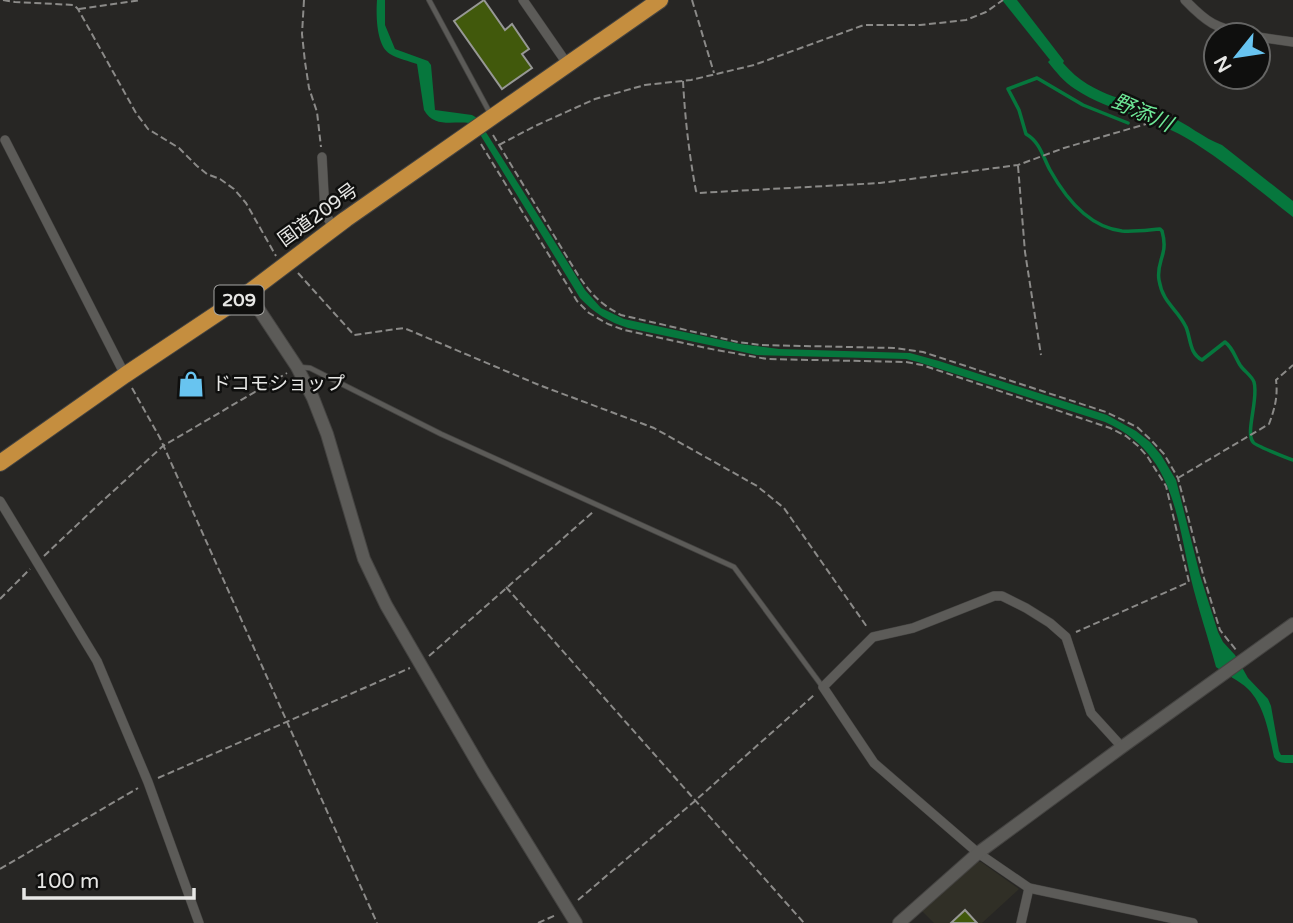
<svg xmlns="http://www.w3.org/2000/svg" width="1293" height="923" font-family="'Varela Round','Noto Sans JP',sans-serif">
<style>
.built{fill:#302f26}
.water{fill:#06773d}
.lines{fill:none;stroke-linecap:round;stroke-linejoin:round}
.stream{stroke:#06773d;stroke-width:3.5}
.building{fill:#41590c;stroke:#979895;stroke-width:2}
.lane-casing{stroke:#444341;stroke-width:6}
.street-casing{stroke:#444341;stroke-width:10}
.secondary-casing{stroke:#444341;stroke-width:14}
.highway-casing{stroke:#444341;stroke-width:18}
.path{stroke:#8b8a88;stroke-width:2;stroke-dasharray:7 3.5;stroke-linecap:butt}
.lane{stroke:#5c5b58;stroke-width:4.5}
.street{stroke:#5c5b58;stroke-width:9}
.secondary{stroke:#5c5b58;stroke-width:12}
.highway{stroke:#c58e3f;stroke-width:16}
.labels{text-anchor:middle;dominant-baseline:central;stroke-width:5;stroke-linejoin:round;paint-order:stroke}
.shield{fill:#0f0f0e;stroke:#a6a6a4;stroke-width:2}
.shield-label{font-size:18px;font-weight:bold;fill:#e7e7e5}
.street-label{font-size:19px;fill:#e7e7e5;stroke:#0f0f0e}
.poi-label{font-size:19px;fill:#e7e7e5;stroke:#0f0f0e;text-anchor:start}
.water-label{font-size:21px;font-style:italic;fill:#6ee897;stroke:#0f0f0e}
</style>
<rect width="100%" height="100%" fill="#272624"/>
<polygon class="built" points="974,862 981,862 1019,889 982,923 934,923 922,911"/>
<g class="water">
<path d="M377,0h8v25l10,24 33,12 3,4 4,45 37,5 5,3 108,172 16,18 23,11 116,25 39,5 131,4 29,8 168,54 29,16 14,11 11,13 15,25 24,95 18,57 5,10 12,13 13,23 20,21 3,7 8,45 2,4h12v8c-8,0 -15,1 -19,-6 -5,-23 -9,-51 -26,-68 -9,-9 -22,-14 -32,-22 -8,-30 -18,-59 -25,-88 -15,-65 -18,-127 -86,-157l-187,-60 -12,-3 -149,-4 -129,-27c-19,-6 -34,-15 -48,-30l-99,-162 -12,-13c-18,-2 -35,5 -45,-13l-7,-46c-8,-3 -19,-5 -27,-10 -14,-8 -14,-40 -13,-54z"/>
<path d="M1002,0h15l47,61 -1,2c31,36 67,35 106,53 19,8 34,22 53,29l71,56v16c-33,-26 -65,-53 -100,-75 -37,-24 -82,-29 -118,-53 -11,-7 -19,-17 -27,-27l2,-2z"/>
</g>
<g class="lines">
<path class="stream" d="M1128,123l-45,-18 -46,-27 -29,11 11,21 7,24c14,8 17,23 24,36 15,27 39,57 72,61 12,1 26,-1 38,-2l2,2c2,7 3,15 1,22 -2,9 -6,16 -4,27 4,24 18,28 27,47 5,12 3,26 16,33l23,-18c8,6 10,15 15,23 4,6 12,11 14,17 5,16 -9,51 -1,60 1,3 34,16 40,18"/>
</g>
<g class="building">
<polygon points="484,0 505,30 512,24 529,49 522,54 532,68 502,89 454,21"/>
<polygon points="965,910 977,923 951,923"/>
</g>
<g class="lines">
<g class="lane-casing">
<g id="lane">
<polyline points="429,0 490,113"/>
<polyline points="299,367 310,368 441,434 734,567 822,686"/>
</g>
</g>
<g class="street-casing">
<g id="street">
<polyline points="523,0 568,65"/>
<path d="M1185,0c23,24 30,27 62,35"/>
<polyline points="1258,37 1293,42"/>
<polyline points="5,140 125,375"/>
<polyline points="322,157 325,213 334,229"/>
<polyline points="0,501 97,661 148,782 199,923"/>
<polyline points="1122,747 1091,713 1066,637 1050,623 1026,608 1002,596 994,596 913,628 873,637 823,687 874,763 978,853 1029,888 1193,923"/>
<polyline points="1021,923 1029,888"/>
</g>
</g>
<g class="secondary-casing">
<g id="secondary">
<polyline points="248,293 297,367 313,398 327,434 364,559 386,605 483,772 576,923"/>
<polyline points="899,923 978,853 1122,747 1293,624"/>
</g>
</g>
<g class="highway-casing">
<polyline id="highway" points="0,463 125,375 248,293 346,219 660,0"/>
</g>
<g class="path">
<polyline points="3,0 15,2 74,5 78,9 136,113 148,129 179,148 197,166 207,174 220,179 234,189 246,203 276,256"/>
<polyline points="304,0 302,34 305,62 309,88 317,112 321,147"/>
<polyline points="692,0 714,73"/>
<polyline points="79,9 141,0"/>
<path d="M683,81c2,37 6,73 13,110l2,2 182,-10 138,-18 46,-17 82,-24"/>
<path d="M493,135l85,140c13,19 22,29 43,40l117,27 23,3 133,3 29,4 183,60 31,15 14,13 13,14 14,24 26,100 16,52 16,20"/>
<polyline points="481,144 577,301 589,313 608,324 624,330 716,350 767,359 906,362 922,365 1110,428 1126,436 1138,446 1147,456 1166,486 1189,582 1076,632"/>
<polyline points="499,145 535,126 595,99 645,85 691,80 754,65 864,25 920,25 966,20 986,12 1003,0"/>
<polyline points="1018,166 1025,252 1041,355"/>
<polyline points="298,273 354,335 404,328 539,385 654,428 757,486 784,508 867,627"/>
<polyline points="132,388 160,438 377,923"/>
<path d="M1178,478l91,-54c6,-16 9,-28 7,-44l17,-15"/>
<polyline points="44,556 98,505 163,446 287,373"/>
<polyline points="506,587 804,923"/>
<polyline points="0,599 30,569"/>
<polyline points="429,656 593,512"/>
<polyline points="158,778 410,668"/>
<polyline points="0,869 138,788"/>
<polyline points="578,900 696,800 814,695"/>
<polyline points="538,923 556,915"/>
</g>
<use href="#lane" class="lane"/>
<use href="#street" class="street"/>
<use href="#secondary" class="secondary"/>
<use href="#highway" class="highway"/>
</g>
<defs>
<g id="shop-bare" transform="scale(2.1)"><path d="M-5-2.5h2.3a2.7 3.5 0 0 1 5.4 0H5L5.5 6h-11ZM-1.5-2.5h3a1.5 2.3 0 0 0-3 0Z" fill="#68c4f0" stroke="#0f0f0e" stroke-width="2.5" paint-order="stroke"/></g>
</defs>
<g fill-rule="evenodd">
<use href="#shop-bare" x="191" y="384"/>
</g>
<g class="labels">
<rect class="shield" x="214.5" y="285.5" width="49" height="29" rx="5"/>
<g class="shield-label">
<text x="239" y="300">209</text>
</g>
<g class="street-label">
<text transform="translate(318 215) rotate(-36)">国道209号</text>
</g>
<g class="poi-label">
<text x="212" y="384">ドコモショップ</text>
</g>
<g class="water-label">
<text transform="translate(1142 113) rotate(24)">野添川</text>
</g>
</g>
<g transform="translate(1237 56) rotate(240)"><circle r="33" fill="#0f0f0e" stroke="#656564" stroke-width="2"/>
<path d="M0-5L12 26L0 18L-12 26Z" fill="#68c4f0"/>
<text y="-10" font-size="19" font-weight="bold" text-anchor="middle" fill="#e7e7e5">N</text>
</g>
<path d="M24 888v10h170v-10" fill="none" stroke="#e7e7e5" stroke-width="3.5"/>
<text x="35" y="888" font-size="21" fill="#e7e7e5" stroke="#0f0f0e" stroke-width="5" paint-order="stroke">100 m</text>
</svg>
